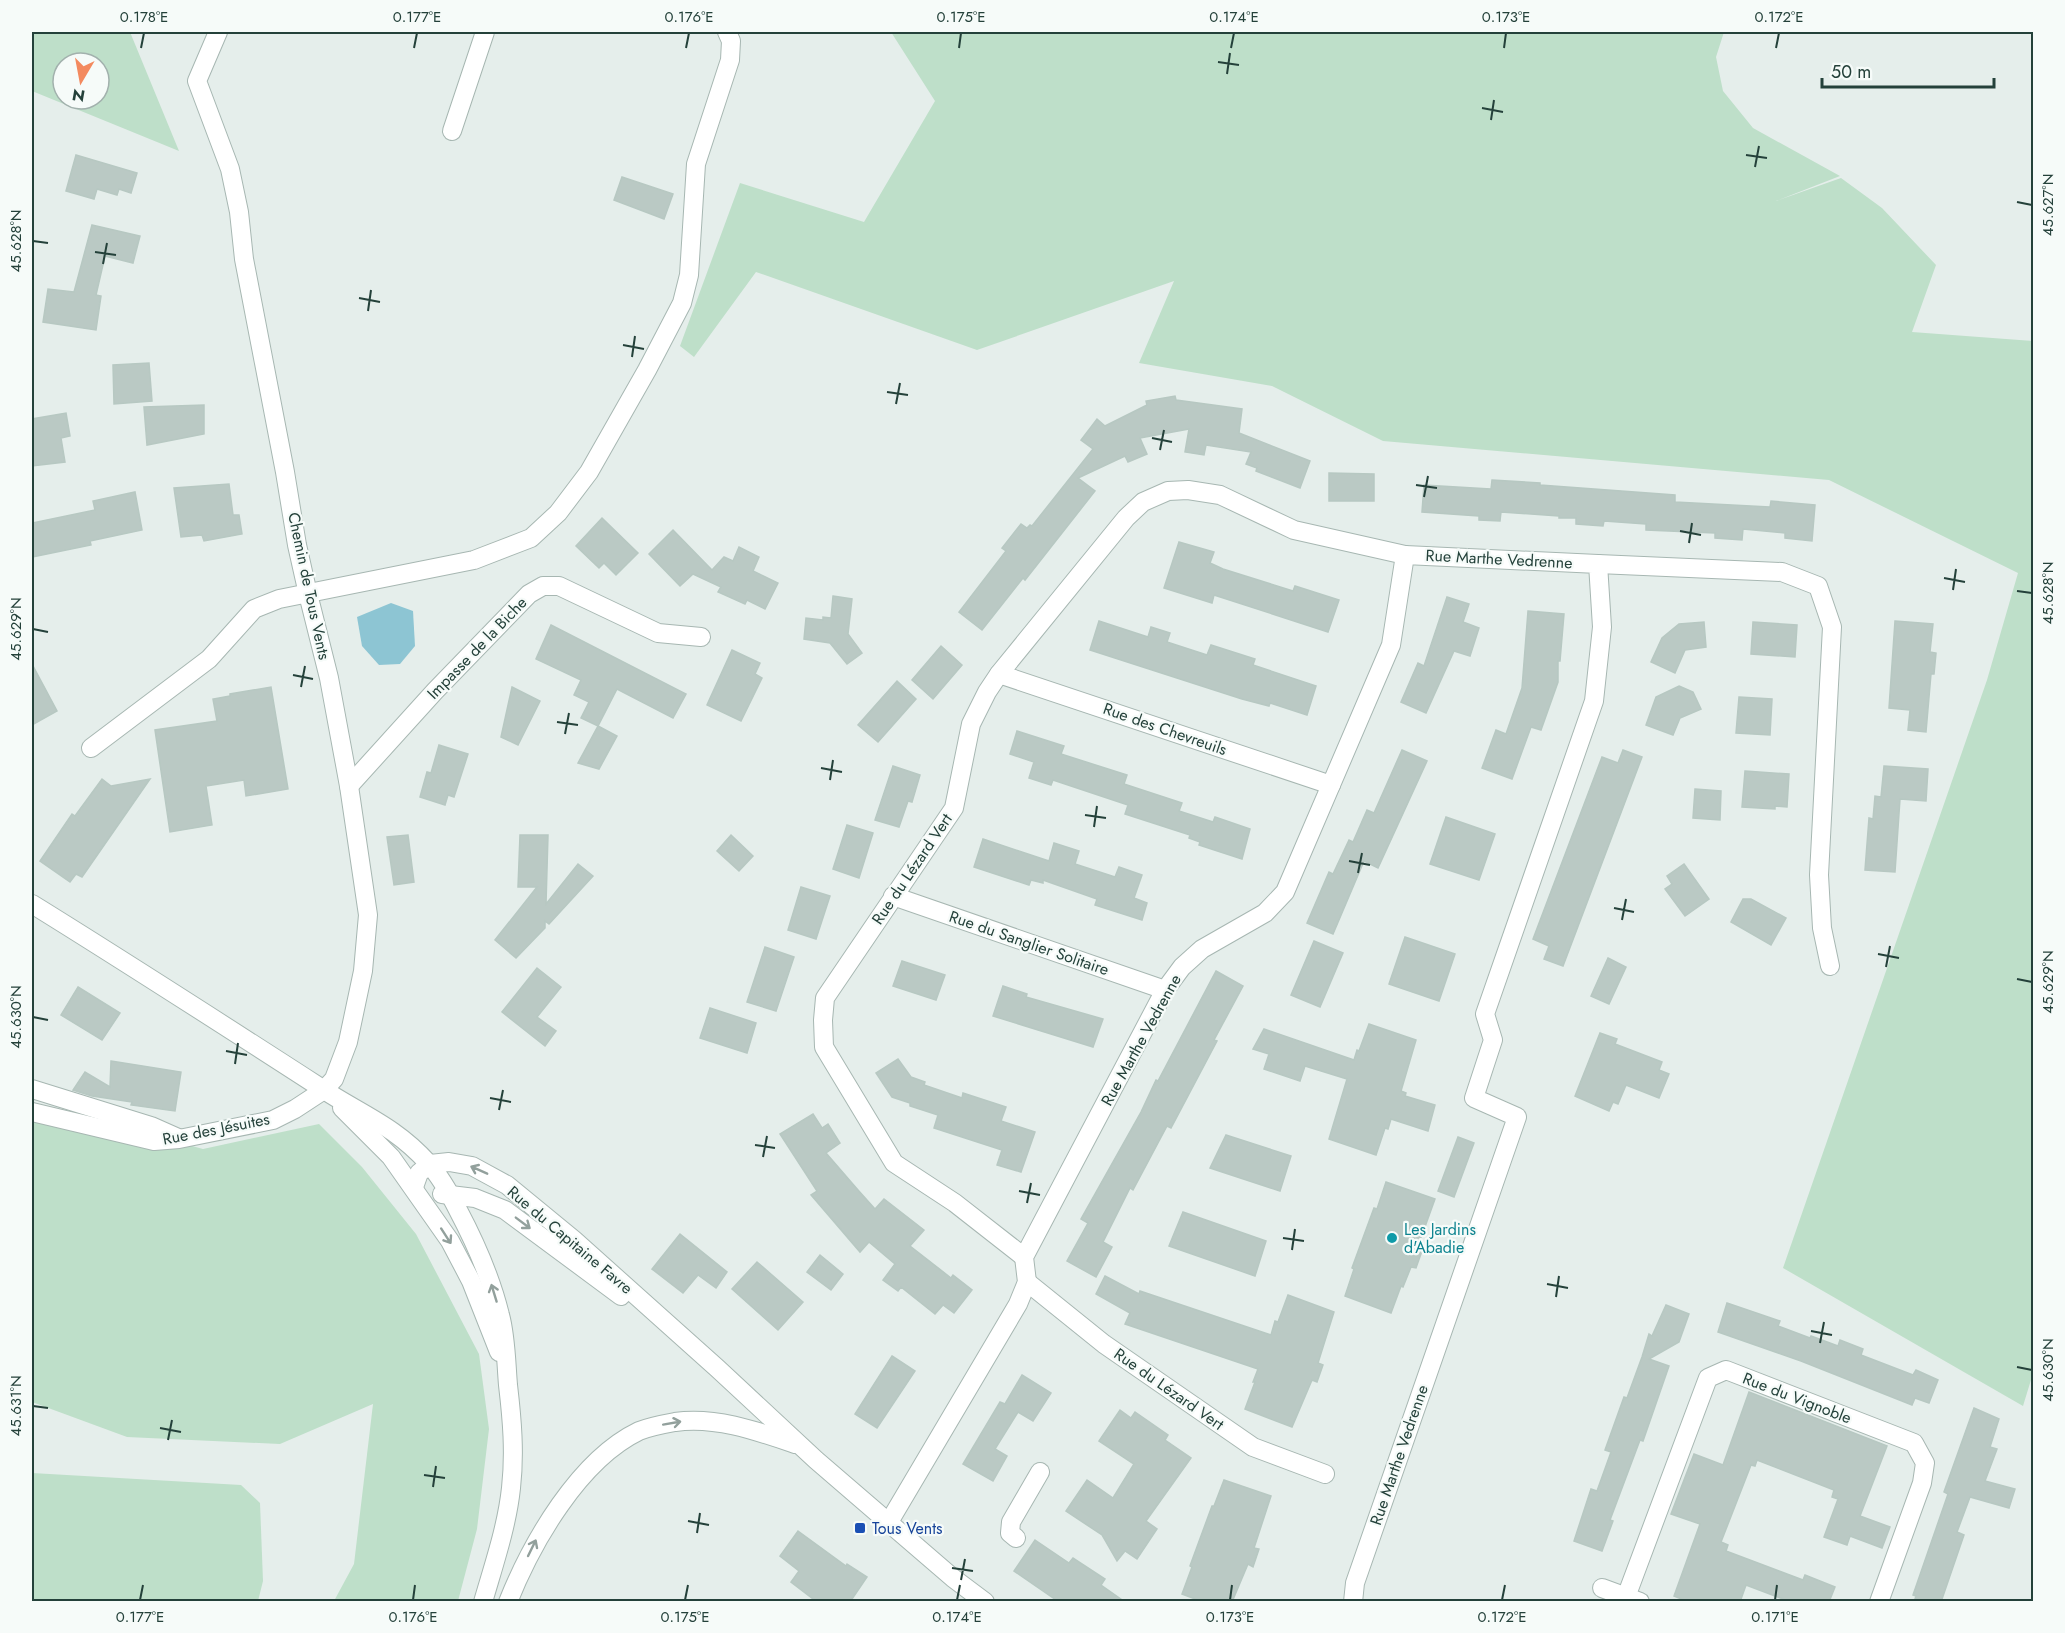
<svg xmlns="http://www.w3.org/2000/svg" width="2065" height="1633" font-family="Jost,sans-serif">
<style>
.green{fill:#bedfc9;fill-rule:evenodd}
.water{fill:#8dc5d3}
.building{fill:#bac9c4;stroke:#b7c8c2;stroke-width:1.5}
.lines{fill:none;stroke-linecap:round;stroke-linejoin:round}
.minor-casing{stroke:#a7b7b2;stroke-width:20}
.minor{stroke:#fff;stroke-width:18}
.oneway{stroke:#92a09c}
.ticks{fill:none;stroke:#24413a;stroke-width:2}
.culture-dot{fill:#0f9aa8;stroke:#f6fbf9;stroke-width:2}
.transit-dot{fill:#1a4fb4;stroke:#f6fbf9;stroke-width:2}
.labels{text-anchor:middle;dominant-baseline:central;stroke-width:4.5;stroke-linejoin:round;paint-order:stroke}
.street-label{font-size:16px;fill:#24413a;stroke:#f6fbf9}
.culture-label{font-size:16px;fill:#0d838f;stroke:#f6fbf9;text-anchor:start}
.transit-label{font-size:16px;fill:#164399;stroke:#f6fbf9;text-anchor:start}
.neatline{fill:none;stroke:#24413a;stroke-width:2}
.ticks-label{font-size:15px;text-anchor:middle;fill:#24413a}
</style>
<rect width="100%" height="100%" fill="#e5eeeb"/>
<g class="green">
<path d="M32,32h98l49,119 -147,-60zM63,63h36v36h-36z"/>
<polygon points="891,32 1724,32 1716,57 1723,91 1753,128 1840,176 1776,201 1841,178 1882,208 1936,265 1912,332 2033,341 2034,1370 2023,1406 1783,1268 1987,680 2018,573 1829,480 1383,441 1272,386 1139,363 1174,281 977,350 756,272 694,357 680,346 740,183 864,222 935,101"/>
<polygon points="32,1102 203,1149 319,1124 362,1167 416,1234 479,1354 489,1429 477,1529 458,1601 334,1601 354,1564 373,1404 280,1444 127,1437 32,1402"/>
<polygon points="32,1473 241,1485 260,1503 263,1581 258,1601 32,1601"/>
</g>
<polygon class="water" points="391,603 413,611 415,646 400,664 379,665 362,646 357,617"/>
<g class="building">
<polygon points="76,155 137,173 131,193 119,189 117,195 97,189 94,199 66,191"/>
<polygon points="622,177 673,194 664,219 614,200"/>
<polygon points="92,225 140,236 133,263 105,256 96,295 101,296 96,330 43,322 48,289 74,292"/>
<polygon points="149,363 152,401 114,404 113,365"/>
<polygon points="1175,396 1176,400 1242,409 1239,433 1310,461 1300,488 1256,471 1257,468 1246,464 1251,452 1206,445 1204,455 1185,452 1189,429 1140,438 1147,454 1128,462 1125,456 1078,478 1095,491 1025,580 1023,578 982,630 959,612 1006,551 1002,548 1021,524 1027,528 1030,525 1032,526 1093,449 1081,440 1097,419 1105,426 1147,405 1146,401"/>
<polygon points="204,405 204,434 147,445 144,407"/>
<polygon points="66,413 70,436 61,438 65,462 32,466 32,419"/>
<polygon points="1329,473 1374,474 1374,501 1329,501"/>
<polygon points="1492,480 1540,483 1540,485 1675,495 1675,502 1770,507 1771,501 1815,505 1812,541 1785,538 1785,533 1743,529 1742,540 1715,538 1715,533 1646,530 1646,524 1604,521 1603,526 1576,524 1576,518 1559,518 1559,516 1501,512 1500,521 1479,520 1479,516 1422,512 1424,485 1491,489"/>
<polygon points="229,484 233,515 239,515 242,534 204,541 202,535 181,537 174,488"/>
<polygon points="135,492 142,530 90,541 91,545 32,557 32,523 95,510 93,501"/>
<polygon points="602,518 638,553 616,575 604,563 599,568 576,546"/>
<polygon points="673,530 712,570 724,557 733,561 739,547 759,557 753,571 778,583 765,609 747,600 745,604 718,592 721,587 693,574 680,586 649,554"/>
<polygon points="1179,542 1214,552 1210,563 1223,569 1293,591 1295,586 1339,600 1328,632 1214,595 1212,603 1164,588"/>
<polygon points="833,596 852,599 848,634 862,653 847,664 830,643 804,639 806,618 823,620 823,617 831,618"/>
<polygon points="1447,597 1469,604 1463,622 1479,628 1470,656 1454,651 1426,713 1401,702 1418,663 1424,666"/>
<polygon points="1528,611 1564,614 1560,661 1558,661 1558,682 1541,730 1531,727 1512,779 1482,768 1496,730 1506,734 1522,688"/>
<polygon points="1099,621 1148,637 1151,627 1170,633 1167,642 1207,655 1211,645 1255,659 1253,665 1316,686 1307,715 1270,703 1269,706 1242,699 1090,650"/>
<polygon points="1895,621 1933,624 1930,652 1936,653 1934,674 1931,674 1926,732 1908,730 1910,710 1889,708"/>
<polygon points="1704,622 1706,647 1685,650 1675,673 1651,662 1662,638 1679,624"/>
<polygon points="1753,622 1797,625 1795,657 1751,654"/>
<polygon points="551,625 686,694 673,718 617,689 598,726 581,718 589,702 574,695 581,680 536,659"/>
<polygon points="941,646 962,665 933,699 912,680"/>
<polygon points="732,650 760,663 755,674 762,678 741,721 707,705"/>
<polygon points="32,664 57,711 32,725"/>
<polygon points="897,681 916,699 878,742 858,725"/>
<polygon points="1679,686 1693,692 1701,709 1680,718 1673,735 1646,725 1656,697"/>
<polygon points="271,687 288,789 246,796 244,780 206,786 212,825 170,832 155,730 217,721 213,699 230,696 230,694"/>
<polygon points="512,687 540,701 518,745 501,737"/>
<polygon points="1739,697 1772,699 1770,735 1736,733"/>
<polygon points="598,726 617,736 599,769 578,763"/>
<polygon points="1017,731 1064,746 1061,754 1127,775 1124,784 1182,803 1179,811 1213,822 1215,817 1250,829 1242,859 1199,845 1200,842 1189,838 1190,835 1125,814 1128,805 1053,780 1051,785 1029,778 1034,762 1010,754"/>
<polygon points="439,745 468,754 454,797 448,795 445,805 420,797 427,772 431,773"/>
<polygon points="1402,750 1427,761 1378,868 1364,861 1333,934 1307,923 1329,872 1333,874 1349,840 1353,842 1367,810 1374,813"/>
<polygon points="1623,750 1642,757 1563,966 1544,959 1549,946 1533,939 1602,757 1618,763"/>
<polygon points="893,766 920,775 912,802 908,801 899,827 875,820"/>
<polygon points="1884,766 1928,769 1926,801 1900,799 1895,872 1865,870 1869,818 1873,819 1875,796 1881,797"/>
<polygon points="1745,771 1789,774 1787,807 1775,806 1775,809 1742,807"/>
<polygon points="102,779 111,786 150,779 82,877 76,874 70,882 40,861 72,814 75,816"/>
<polygon points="1695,789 1721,791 1720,820 1693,818"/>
<polygon points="1446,817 1495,834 1479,880 1430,864"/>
<polygon points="847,825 873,833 859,878 833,869"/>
<polygon points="408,835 414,882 394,885 387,837"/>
<polygon points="520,835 548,835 546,904 578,864 593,876 549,924 545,921 545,928 516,958 495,940 537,887 518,887"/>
<polygon points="731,835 753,856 739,871 717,851"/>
<polygon points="983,839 1049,861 1054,843 1079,851 1075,864 1115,877 1119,867 1142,875 1134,898 1147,903 1142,920 1095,905 1097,899 1043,880 1043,883 1031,880 1029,885 974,867"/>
<polygon points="1684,864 1709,899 1685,916 1665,889 1672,884 1667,876"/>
<polygon points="801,887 830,896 816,939 788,930"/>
<polygon points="1743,899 1751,899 1786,918 1771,945 1731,922"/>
<polygon points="1405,937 1455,954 1439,1001 1389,984"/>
<polygon points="1314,941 1343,953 1320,1007 1291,995"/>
<polygon points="765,947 794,957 776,1011 747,1002"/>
<polygon points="1608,958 1626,967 1609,1004 1591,996"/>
<polygon points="902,961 945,975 936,1000 893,986"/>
<polygon points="537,968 561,987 537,1017 556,1031 545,1046 502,1012"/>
<polygon points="1216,971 1243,986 1214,1040 1217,1041 1171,1128 1167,1126 1133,1190 1130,1188 1103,1242 1112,1247 1096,1277 1067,1261 1088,1223 1081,1219 1141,1112 1156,1080 1158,1081"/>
<polygon points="1003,986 1027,994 1026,997 1103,1019 1093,1047 993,1016"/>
<polygon points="78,987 120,1013 102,1040 61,1015"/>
<polygon points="710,1008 756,1023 747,1053 700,1038"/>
<polygon points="1369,1024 1416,1040 1401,1091 1406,1093 1405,1096 1435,1105 1428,1131 1391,1119 1388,1129 1385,1128 1376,1155 1329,1139 1347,1079 1305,1066 1300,1081 1264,1069 1269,1054 1253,1049 1264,1029 1354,1060 1357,1050 1359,1051"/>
<polygon points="1600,1033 1617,1039 1615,1044 1662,1062 1659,1070 1669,1074 1659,1098 1626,1085 1618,1104 1613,1102 1609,1111 1575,1096"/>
<polygon points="898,1059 911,1077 925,1082 924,1085 962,1098 963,1093 1006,1107 1001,1121 1035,1132 1021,1172 997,1165 1002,1150 934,1128 938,1115 910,1106 910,1103 892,1097 876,1073"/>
<polygon points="111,1061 181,1072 175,1111 131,1105 132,1102 92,1096 73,1090 85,1072 110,1087"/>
<polygon points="813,1114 822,1128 828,1124 840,1143 826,1153 858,1190 875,1209 884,1199 924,1230 910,1246 951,1278 953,1275 972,1290 954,1313 943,1305 935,1314 901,1287 898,1291 883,1280 895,1264 869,1242 860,1252 811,1195 817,1191 780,1134"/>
<polygon points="1226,1135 1291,1156 1280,1191 1210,1168"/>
<polygon points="1458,1137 1474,1143 1454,1197 1438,1191"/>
<polygon points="1386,1182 1435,1199 1417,1249 1422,1251 1416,1268 1411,1267 1403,1287 1401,1286 1391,1313 1345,1296 1354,1269 1352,1268 1374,1208 1377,1209"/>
<polygon points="1183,1212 1266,1241 1255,1276 1169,1246"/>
<polygon points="680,1234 727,1272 716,1288 698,1275 683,1293 652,1269"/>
<polygon points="820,1255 843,1274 831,1290 807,1272"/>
<polygon points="757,1262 803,1302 778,1330 732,1289"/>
<polygon points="1105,1276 1139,1294 1140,1291 1271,1335 1275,1321 1278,1322 1288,1295 1334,1312 1318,1363 1323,1365 1317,1382 1312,1380 1292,1427 1245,1409 1255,1382 1253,1382 1258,1369 1125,1324 1130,1313 1096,1294"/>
<polygon points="1727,1303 1780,1321 1778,1326 1810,1338 1811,1336 1838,1346 1840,1340 1863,1349 1861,1355 1913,1375 1916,1370 1938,1380 1929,1403 1915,1398 1912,1405 1801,1361 1718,1332"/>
<polygon points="1666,1305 1689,1314 1679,1342 1649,1359 1669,1366 1643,1441 1640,1440 1610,1520 1613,1521 1602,1551 1574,1541 1591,1489 1597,1491 1611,1452 1605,1450 1624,1397 1627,1398 1642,1357 1649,1334 1652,1336"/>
<polygon points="892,1356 915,1371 877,1428 855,1414"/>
<polygon points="1022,1375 1051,1393 1033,1421 1018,1412 995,1449 1007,1456 993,1481 963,1464 1000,1402 1005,1404"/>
<polygon points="1749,1392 1887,1446 1860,1516 1890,1527 1882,1548 1850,1536 1847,1545 1824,1537 1838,1499 1832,1497 1834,1490 1757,1460 1755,1466 1751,1465 1721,1542 1728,1545 1726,1551 1803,1580 1805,1575 1835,1587 1829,1602 1791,1602 1746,1585 1740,1602 1689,1602 1674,1596 1700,1524 1671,1514 1684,1480 1694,1454 1723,1465"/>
<polygon points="1974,1408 1999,1419 1990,1447 1997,1449 1985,1481 2015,1489 2009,1508 1970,1497 1957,1532 1964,1535 1941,1602 1914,1602 1916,1596 1913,1595 1948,1494 1944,1492"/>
<polygon points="1120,1410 1131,1418 1135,1412 1168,1435 1165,1440 1191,1458 1146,1521 1157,1529 1137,1559 1125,1551 1117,1561 1102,1535 1066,1511 1087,1480 1113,1498 1134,1464 1099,1441"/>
<polygon points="1224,1480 1271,1496 1254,1548 1259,1549 1253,1567 1248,1564 1232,1602 1203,1602 1182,1594 1192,1567 1190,1566 1212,1506 1214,1506"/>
<polygon points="798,1531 846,1566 847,1564 867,1577 850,1602 817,1602 791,1582 799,1571 780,1556"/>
<polygon points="1035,1540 1069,1563 1073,1558 1105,1579 1101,1585 1125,1602 1059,1602 1014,1571"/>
</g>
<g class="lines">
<g class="minor-casing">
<g id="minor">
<polyline points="452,131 485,32"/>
<polyline points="1598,564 1782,572 1818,586 1832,627 1819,875 1822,928 1830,966"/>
<polyline points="999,674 1331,785"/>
<polyline points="91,748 209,659 254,609 279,599 474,560 531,538 558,513 589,472 647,370 682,303 689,275 696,164 730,60 731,41 727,32"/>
<polyline points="349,786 435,691 529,594 543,586 559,586 658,633 701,637"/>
<polyline points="893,896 1165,990"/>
<path d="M32,904c97,60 193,122 289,184 39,26 74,38 107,75 12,13 22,31 30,47 18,34 33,68 42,105 6,22 6,46 8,70 4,34 7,68 3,103 -4,38 -17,76 -28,114"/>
<polyline points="32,1089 151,1126 178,1138"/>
<polyline points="342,1108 391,1157 450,1241 471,1281 499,1352"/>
<polyline points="32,1112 154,1141 179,1139 273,1120 295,1109 324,1090 334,1079 348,1042 363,971 368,915 349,786 329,678 308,594 297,545 285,472 244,259 239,212 230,169 197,81 218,32"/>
<polyline points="414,1187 419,1173 430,1164 449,1162 472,1166 507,1185 574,1240 717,1368 816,1460 953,1578 985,1602"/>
<polyline points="442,1194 475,1198 505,1210 621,1296"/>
<polyline points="1024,1257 955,1203 894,1163 824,1047 823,1020 825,998 954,808 971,724 987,692 999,674 1126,518 1143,502 1168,491 1188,490 1220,495 1294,530 1405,555"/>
<polyline points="1027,1282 1104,1344 1253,1447 1325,1474"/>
<polyline points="889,1522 1018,1304 1027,1282 1024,1257 1165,990 1182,967 1202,949 1265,913 1285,892 1391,645 1405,555 1598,564 1602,627 1594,701 1485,1014 1493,1040 1474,1098 1517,1117 1355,1583 1353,1602"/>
<polyline points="1016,1538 1010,1533 1011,1522 1040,1472"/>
<polyline points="1602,1588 1640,1602"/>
<polyline points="1626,1597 1708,1378 1726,1370 1914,1443 1925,1463 1922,1483 1879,1602"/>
<path d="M508,1602c24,-60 71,-142 131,-171 10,-4 25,-7 36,-9 40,-6 82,9 120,22"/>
</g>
</g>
<use href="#minor" class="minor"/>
</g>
<defs><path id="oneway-shaft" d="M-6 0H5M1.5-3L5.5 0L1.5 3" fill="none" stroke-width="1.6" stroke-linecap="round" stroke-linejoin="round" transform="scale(1.5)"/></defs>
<g class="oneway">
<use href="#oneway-shaft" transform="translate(479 1170) rotate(-156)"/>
<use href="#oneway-shaft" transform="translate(523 1223) rotate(37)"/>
<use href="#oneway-shaft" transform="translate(446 1236) rotate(57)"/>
<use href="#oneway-shaft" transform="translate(494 1293) rotate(-107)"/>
<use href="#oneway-shaft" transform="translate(672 1423) rotate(-10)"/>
<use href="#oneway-shaft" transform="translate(532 1548) rotate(-64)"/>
</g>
<path class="ticks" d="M141,48l3,-15M414,48l3,-15M686,48l3,-15M959,48l2,-15M1231,48l3,-15M1504,48l2,-15M1776,48l3,-15M1218,62l21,3M1227,74l3,-21M1482,108l21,4M1491,120l3,-20M1746,155l21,3M1755,167l4,-21M2017,202l15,3M33,241l15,2M95,252l21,3M103,264l4,-21M359,298l21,4M368,311l3,-21M623,345l21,4M632,357l3,-21M887,392l21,3M896,404l4,-21M1152,438l20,4M1160,450l4,-20M1416,485l21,3M1424,497l4,-21M1680,531l21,4M1689,543l3,-20M1944,578l21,4M1953,590l3,-21M2017,591l15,2M33,629l15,3M293,675l20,4M301,687l4,-21M557,722l21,3M565,734l4,-21M821,768l21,4M830,780l3,-20M1085,815l21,3M1094,827l3,-21M1349,861l21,4M1358,873l4,-20M1614,908l20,4M1622,920l4,-21M1878,954l21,4M1886,967l4,-21M2017,979l15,3M33,1017l15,3M226,1051l21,4M235,1064l3,-21M490,1098l21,4M499,1110l4,-20M755,1145l20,3M763,1157l4,-21M1019,1191l21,4M1027,1203l4,-20M1283,1238l21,3M1292,1250l3,-21M1547,1284l21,4M1556,1297l3,-21M1811,1331l21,4M1820,1343l4,-21M2017,1367l15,3M33,1406l15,2M160,1428l21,4M168,1440l4,-20M424,1475l21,3M433,1487l3,-21M688,1521l21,4M697,1533l3,-20M952,1568l21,3M961,1580l4,-21M140,1600l3,-15M413,1600l2,-15M685,1600l3,-15M957,1600l3,-15M1230,1600l2,-15M1502,1600l3,-15M1775,1600l2,-15"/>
<circle class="culture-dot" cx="1392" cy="1238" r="6"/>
<rect class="transit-dot" x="854" y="1522" width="12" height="12" rx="3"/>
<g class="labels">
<g class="street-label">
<text transform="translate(1499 559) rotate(3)">Rue Marthe Vedrenne</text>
<text transform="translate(309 586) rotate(78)">Chemin de Tous Vents</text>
<text transform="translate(477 648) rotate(-46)">Impasse de la Biche</text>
<text transform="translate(1165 729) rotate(19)">Rue des Chevreuils</text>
<text transform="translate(912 869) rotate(-56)">Rue du Lézard Vert</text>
<text transform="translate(1029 943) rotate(19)">Rue du Sanglier Solitaire</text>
<text transform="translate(1141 1040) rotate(-61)">Rue Marthe Vedrenne</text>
<text transform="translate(216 1129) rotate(-11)">Rue des Jésuites</text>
<text transform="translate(570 1240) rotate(40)">Rue du Capitaine Favre</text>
<text transform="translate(1169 1389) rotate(35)">Rue du Lézard Vert</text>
<text transform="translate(1797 1398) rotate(21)">Rue du Vignoble</text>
<text transform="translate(1399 1455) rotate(-71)">Rue Marthe Vedrenne</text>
</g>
<g class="culture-label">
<text x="1404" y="1229">Les Jardins<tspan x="1404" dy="18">d'Abadie</tspan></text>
</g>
<g class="transit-label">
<text x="872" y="1528">Tous Vents</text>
</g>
</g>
<rect width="2065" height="1633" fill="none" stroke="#f6fbf9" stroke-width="66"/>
<g transform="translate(81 81) rotate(190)"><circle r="28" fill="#f6fbf9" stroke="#a2b1ad" stroke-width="1.5"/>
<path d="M0-4.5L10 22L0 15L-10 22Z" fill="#f38a5f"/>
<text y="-9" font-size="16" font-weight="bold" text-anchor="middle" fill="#24413a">N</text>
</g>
<path d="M1822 78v9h172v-9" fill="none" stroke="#24413a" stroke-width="3"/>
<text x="1831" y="78" font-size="18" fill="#24413a" stroke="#f6fbf9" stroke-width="4.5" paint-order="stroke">50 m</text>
<rect x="33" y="33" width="1999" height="1567" class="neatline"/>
<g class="ticks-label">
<text x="144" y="22">0.178°E</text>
<text x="417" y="22">0.177°E</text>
<text x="689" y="22">0.176°E</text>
<text x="961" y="22">0.175°E</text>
<text x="1234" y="22">0.174°E</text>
<text x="1506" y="22">0.173°E</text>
<text x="1779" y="22">0.172°E</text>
<text transform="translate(2048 205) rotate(-90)" y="5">45.627°N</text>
<text transform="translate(16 241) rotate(-90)" y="5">45.628°N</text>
<text transform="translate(2048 593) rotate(-90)" y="5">45.628°N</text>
<text transform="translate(16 629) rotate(-90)" y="5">45.629°N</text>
<text transform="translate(2048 982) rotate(-90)" y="5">45.629°N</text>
<text transform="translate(16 1017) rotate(-90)" y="5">45.630°N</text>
<text transform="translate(2048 1370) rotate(-90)" y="5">45.630°N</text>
<text transform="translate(16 1406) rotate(-90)" y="5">45.631°N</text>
<text x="140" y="1622">0.177°E</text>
<text x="413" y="1622">0.176°E</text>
<text x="685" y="1622">0.175°E</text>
<text x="957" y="1622">0.174°E</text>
<text x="1230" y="1622">0.173°E</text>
<text x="1502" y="1622">0.172°E</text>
<text x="1775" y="1622">0.171°E</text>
</g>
</svg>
